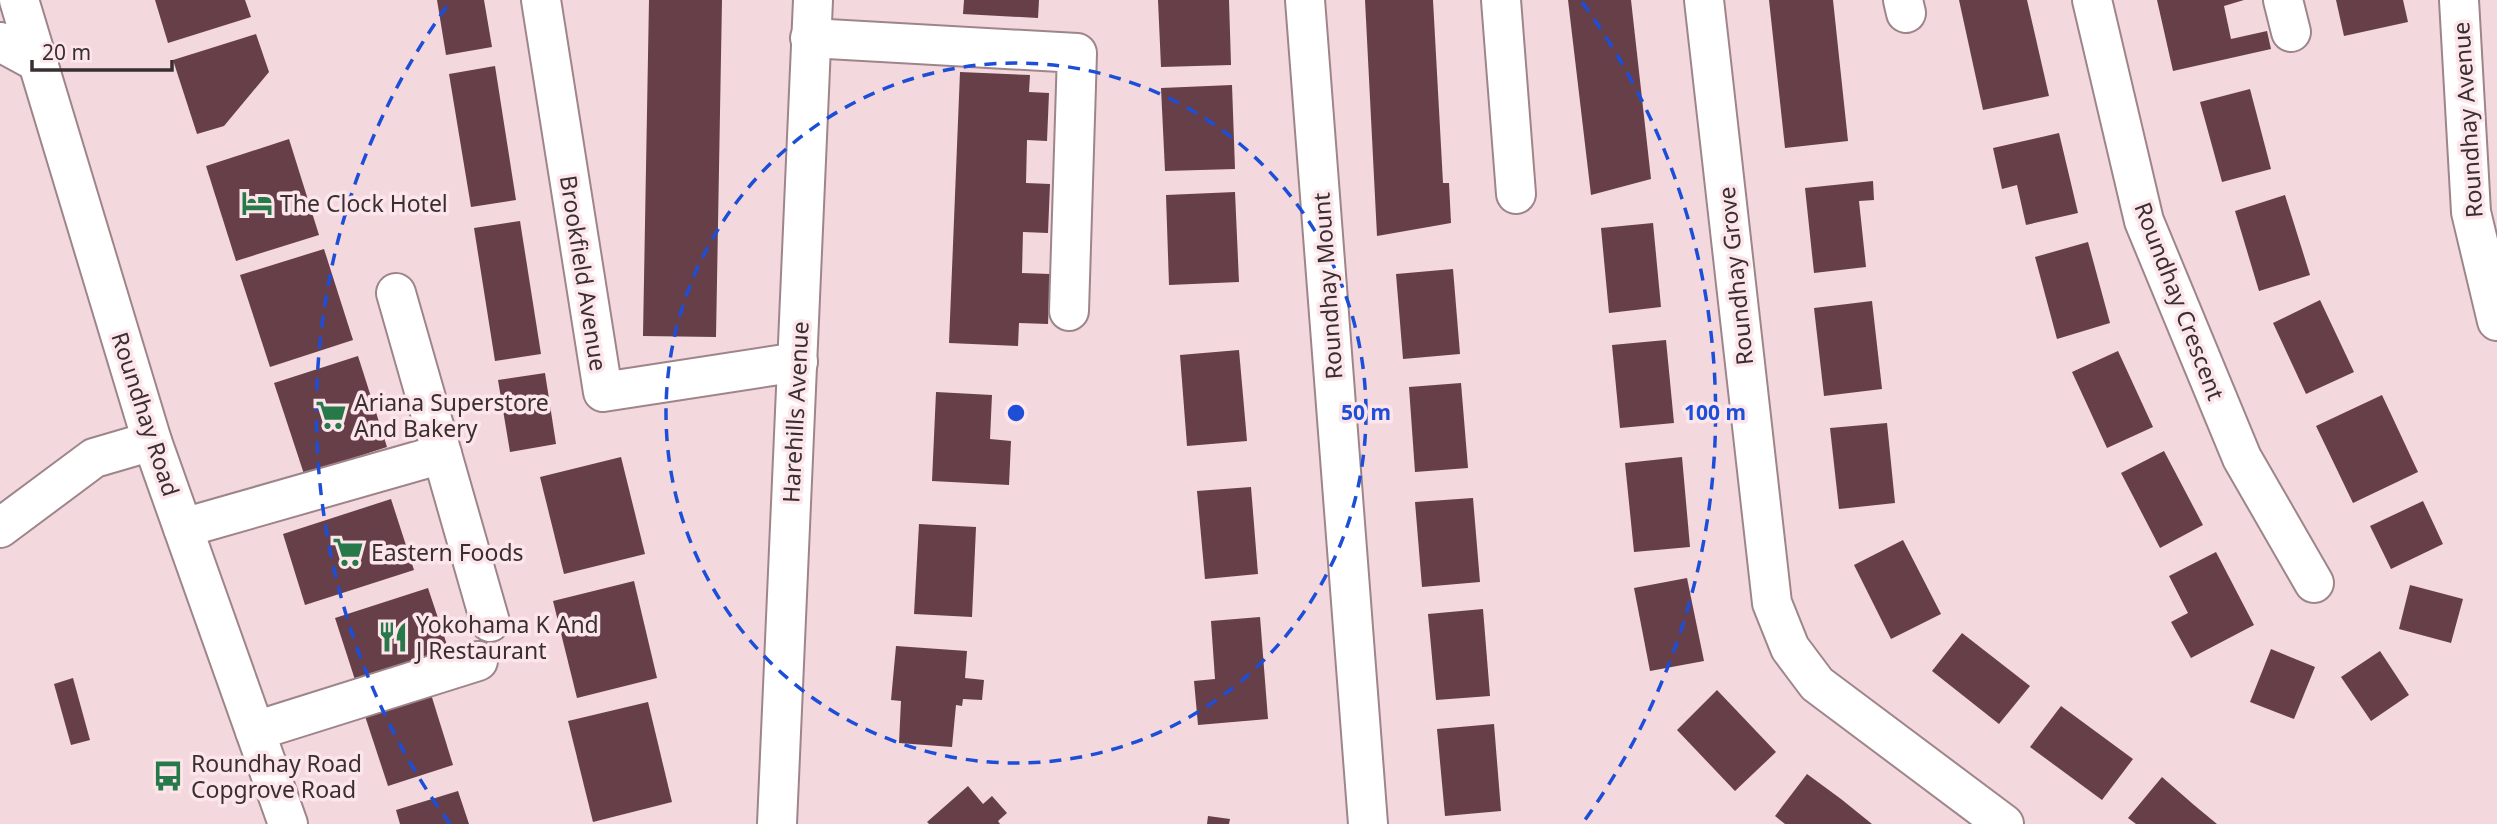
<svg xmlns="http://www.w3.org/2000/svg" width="2497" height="824" font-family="'Noto Sans',sans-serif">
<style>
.building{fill:#673f49}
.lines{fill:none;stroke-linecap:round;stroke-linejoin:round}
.minor-casing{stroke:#9e858a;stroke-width:42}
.minor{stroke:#fff;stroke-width:38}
.ring{fill:none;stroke:#1d4ed8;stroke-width:3.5;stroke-dasharray:12 9}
.labels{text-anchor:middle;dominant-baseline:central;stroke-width:7;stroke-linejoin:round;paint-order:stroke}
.street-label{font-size:23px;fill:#392f31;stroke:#fde6eb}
.poi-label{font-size:23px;fill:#392f31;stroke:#fde6eb;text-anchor:start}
.centre{fill:#1d4ed8;stroke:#fde6eb;stroke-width:3.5}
.ring-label{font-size:21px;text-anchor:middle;font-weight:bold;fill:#1d4ed8;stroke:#fde6eb;stroke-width:7;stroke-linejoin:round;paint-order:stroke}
</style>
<rect width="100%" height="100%" fill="#f3d8dd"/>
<g class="building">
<polygon points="155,0 245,0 251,17 168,43"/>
<polygon points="437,0 484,0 492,47 446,55"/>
<polygon points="649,0 722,0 716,337 643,336"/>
<polygon points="964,0 1039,0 1038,18 963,14"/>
<polygon points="1158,0 1229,0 1231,65 1161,67"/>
<polygon points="1365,0 1433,0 1443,183 1449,183 1451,223 1377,236"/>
<polygon points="1568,0 1631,0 1651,179 1591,195"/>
<polygon points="1769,0 1833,0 1848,141 1785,148"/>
<polygon points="1959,0 2027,0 2049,96 1983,110"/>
<polygon points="2157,0 2244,0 2224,6 2231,39 2267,31 2271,49 2173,71"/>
<polygon points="2336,0 2403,0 2408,22 2344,36"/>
<polygon points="256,34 269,72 224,126 197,134 173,60"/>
<polygon points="495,66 516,200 471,207 449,74"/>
<polygon points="960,72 1030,75 1029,92 1049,93 1047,141 1027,140 1026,183 1050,184 1048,233 1023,232 1022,273 1050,274 1048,324 1019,323 1018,346 949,343"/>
<polygon points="1232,85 1235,169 1165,171 1161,88"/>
<polygon points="2250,89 2271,169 2222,182 2200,102"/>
<polygon points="2059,133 2078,213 2026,225 2017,185 2002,189 1993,148"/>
<polygon points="289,139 319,235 236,261 206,166"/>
<polygon points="1873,181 1874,200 1859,201 1866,267 1814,273 1805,188"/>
<polygon points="1235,192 1239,282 1169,285 1166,195"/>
<polygon points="2285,195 2310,275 2259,291 2235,211"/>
<polygon points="520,221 541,354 495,361 474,228"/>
<polygon points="1653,223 1661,307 1609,313 1601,228"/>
<polygon points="2088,242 2110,323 2057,339 2035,257"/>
<polygon points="324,249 353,340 270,367 240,275"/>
<polygon points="1453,269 1460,354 1403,359 1396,274"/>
<polygon points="2320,300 2354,372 2306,394 2273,323"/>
<polygon points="1872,301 1882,389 1824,396 1814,308"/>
<polygon points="1666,340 1674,423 1620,428 1612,345"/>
<polygon points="1239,350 1247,441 1187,446 1180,355"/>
<polygon points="2118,351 2153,427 2107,448 2072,372"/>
<polygon points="358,356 387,447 304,474 274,383"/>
<polygon points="545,373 556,444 510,452 498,380"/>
<polygon points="1461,383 1468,468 1415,472 1409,387"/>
<polygon points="936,392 992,395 990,439 1011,441 1009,485 932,481"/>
<polygon points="2382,395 2418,472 2353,503 2316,426"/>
<polygon points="1887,423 1895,503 1839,509 1830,428"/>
<polygon points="2164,451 2203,525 2160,548 2121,473"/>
<polygon points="621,457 645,554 564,574 540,477"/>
<polygon points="1682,457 1690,547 1634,552 1625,463"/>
<polygon points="1251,487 1258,574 1205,579 1197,491"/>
<polygon points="1473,498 1480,582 1422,587 1415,502"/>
<polygon points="391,499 414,570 305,605 283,534"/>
<polygon points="2423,501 2443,544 2391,569 2370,526"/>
<polygon points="919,524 976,527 972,617 914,614"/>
<polygon points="1903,540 1941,614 1891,639 1854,565"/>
<polygon points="2216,552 2254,625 2191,658 2171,622 2188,613 2169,576"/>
<polygon points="1687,578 1704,661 1650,671 1634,588"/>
<polygon points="634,581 657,678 577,698 553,601"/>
<polygon points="2410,585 2463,599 2451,643 2399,629"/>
<polygon points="428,588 451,657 357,686 335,618"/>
<polygon points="1483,609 1490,696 1436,700 1428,614"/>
<polygon points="1260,617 1268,719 1198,725 1194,681 1215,679 1211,621"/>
<polygon points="1962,633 2030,686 1999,724 1932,671"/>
<polygon points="896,646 967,651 965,678 984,680 982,700 963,699 962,706 956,705 952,747 899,743 901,701 891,700"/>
<polygon points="2271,649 2315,667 2294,719 2250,702"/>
<polygon points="2380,651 2409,695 2371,721 2341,677"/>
<polygon points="73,678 90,740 71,745 54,684"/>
<polygon points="1717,690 1776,752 1735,791 1677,730"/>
<polygon points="430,691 453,765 388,786 364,713"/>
<polygon points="648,702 672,802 593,822 568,721"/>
<polygon points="2061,706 2133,759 2102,800 2030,747"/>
<polygon points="1494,724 1501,811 1445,816 1437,729"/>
<polygon points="1807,774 1841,799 1872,824 1785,824 1775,816"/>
<polygon points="2162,777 2194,805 2217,824 2136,824 2128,818"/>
<polygon points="968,786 983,804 992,796 1007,813 998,821 1000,824 929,824 927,822"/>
<polygon points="458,791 469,824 400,824 396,810"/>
<polygon points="1208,816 1230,819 1229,824 1207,824"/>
</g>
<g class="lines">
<g class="minor-casing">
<g id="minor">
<polyline points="19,0 152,441 288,824"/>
<polyline points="541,0 603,392 798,362"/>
<polyline points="1305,0 1368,824"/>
<polyline points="1501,0 1516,194"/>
<polyline points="1704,0 1772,603 1790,648 1817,684 2004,824"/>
<polyline points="1903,0 1906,13"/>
<polyline points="2092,0 2144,221 2242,458 2314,583"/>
<polyline points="2283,0 2291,32"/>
<polyline points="2459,0 2471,212 2497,321"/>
<polyline points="810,38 1077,53 1069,311"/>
<polyline points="0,42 39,63"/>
<polyline points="442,454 490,622"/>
<polyline points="0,528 94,458 152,441"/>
<polyline points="183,528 442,454 396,293"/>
<polyline points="255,731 478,661"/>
<polyline points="777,824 813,0"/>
</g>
</g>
<use href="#minor" class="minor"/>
</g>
<g class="ring">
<circle cx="1016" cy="413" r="350"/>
<path d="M450 824A699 699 0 0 1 450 2M1582 2A699 699 0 0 1 1582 824"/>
</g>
<defs>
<g id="hotel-bare" transform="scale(2.415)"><path d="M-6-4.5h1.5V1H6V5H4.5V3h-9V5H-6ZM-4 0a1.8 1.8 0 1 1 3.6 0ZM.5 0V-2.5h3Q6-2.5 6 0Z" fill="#28794a" stroke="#fde6eb" stroke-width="2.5" paint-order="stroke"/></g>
<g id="supermarket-bare" transform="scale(2.415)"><path d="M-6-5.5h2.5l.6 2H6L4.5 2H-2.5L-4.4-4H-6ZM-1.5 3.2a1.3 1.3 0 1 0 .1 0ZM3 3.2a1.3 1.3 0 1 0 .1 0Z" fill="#28794a" stroke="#fde6eb" stroke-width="2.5" paint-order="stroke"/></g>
<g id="restaurant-bare" transform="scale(2.415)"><path d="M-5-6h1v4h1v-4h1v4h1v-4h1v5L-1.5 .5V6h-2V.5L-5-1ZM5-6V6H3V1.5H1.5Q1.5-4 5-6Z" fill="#28794a" stroke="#fde6eb" stroke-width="2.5" paint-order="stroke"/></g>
<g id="bus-bare" transform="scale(2.415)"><path d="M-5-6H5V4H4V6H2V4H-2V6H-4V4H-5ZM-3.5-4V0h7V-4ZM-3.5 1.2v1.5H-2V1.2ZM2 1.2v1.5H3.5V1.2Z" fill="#28794a" stroke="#fde6eb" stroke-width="2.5" paint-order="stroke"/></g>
</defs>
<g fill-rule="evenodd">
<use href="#hotel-bare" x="257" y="203"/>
<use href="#supermarket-bare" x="331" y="415"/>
<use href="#supermarket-bare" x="348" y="552"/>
<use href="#restaurant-bare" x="393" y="637"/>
<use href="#bus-bare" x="168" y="776"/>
</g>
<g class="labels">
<g class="street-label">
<text transform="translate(2467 120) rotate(-94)">Roundhay Avenue</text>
<text transform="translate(584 273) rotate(81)">Brookfield Avenue</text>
<text transform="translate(1735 276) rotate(-96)">Roundhay Grove</text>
<text transform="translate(1327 286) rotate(-94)">Roundhay Mount</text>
<text transform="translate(2180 301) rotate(69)">Roundhay Crescent</text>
<text transform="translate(795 412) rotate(-87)">Harehills Avenue</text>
<text transform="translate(146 414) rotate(72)">Roundhay Road</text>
</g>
<g class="poi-label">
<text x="280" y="203">The Clock Hotel</text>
<text x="354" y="402">Ariana Superstore<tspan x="354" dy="26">And Bakery</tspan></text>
<text x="371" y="552">Eastern Foods</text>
<text x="416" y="624">Yokohama K And<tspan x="416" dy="26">J Restaurant</tspan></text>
<text x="191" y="763">Roundhay Road<tspan x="191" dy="26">Copgrove Road</tspan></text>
</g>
</g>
<circle cx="1016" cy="413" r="10" class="centre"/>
<g class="ring-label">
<text x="1366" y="420">50 m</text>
<text x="1715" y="420">100 m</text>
</g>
<path d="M32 60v10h140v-10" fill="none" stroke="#392f31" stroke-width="3.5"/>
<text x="42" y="60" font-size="21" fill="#392f31" stroke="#fde6eb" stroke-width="5" paint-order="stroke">20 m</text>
</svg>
